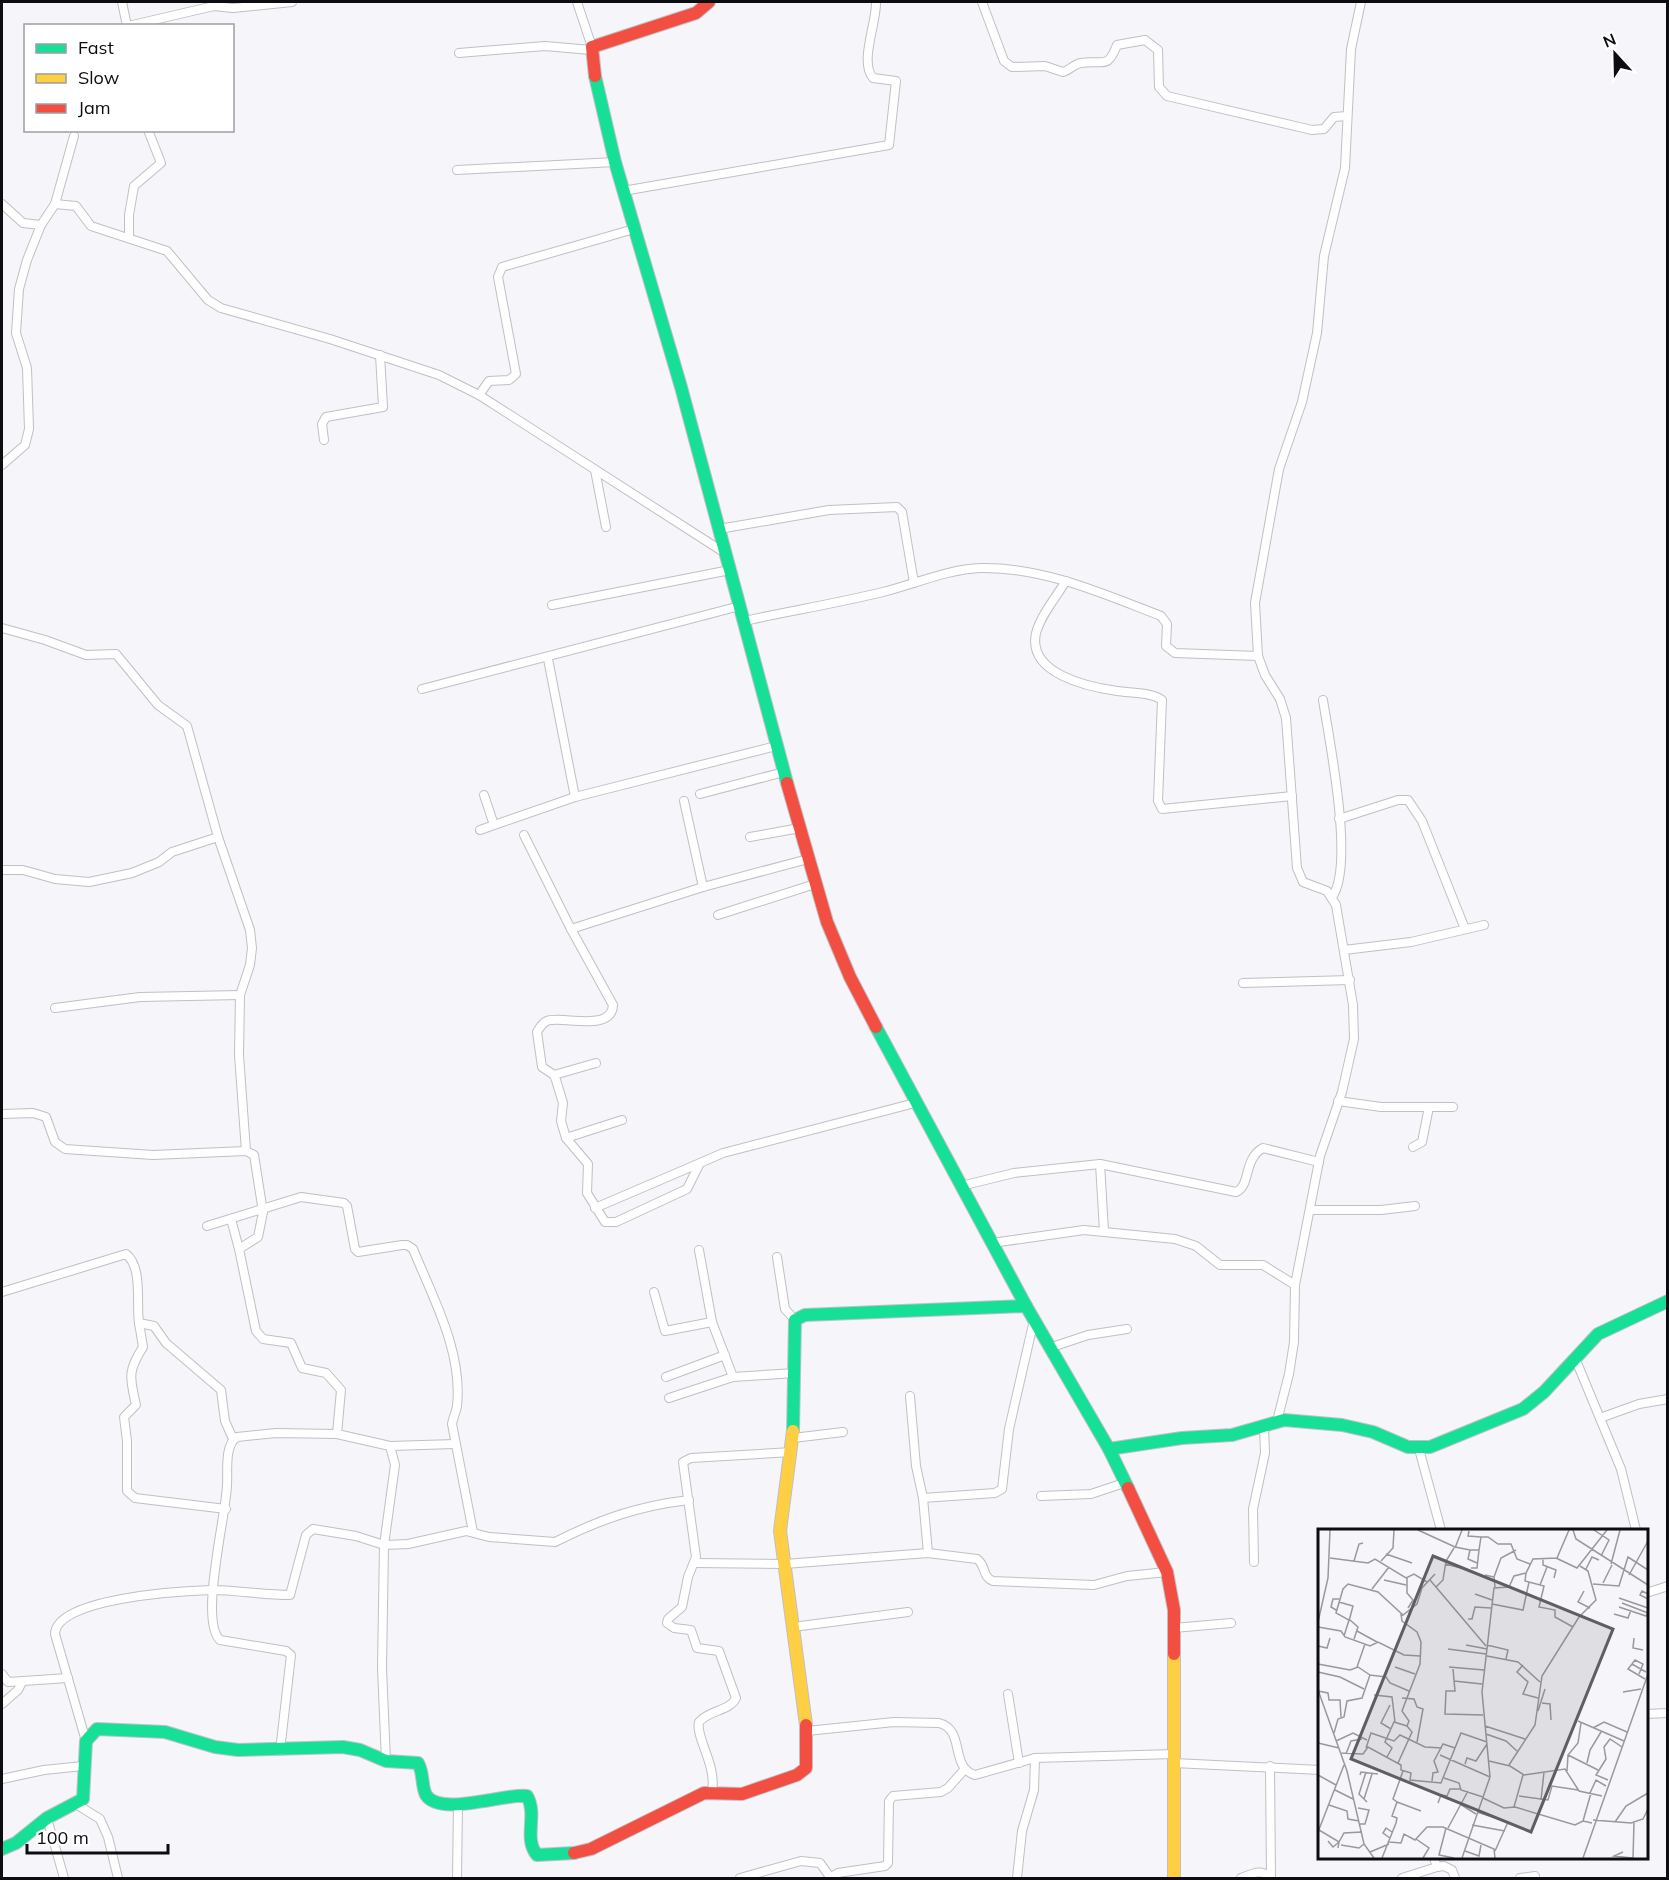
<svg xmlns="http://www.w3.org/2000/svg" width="1669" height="1880" font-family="Mulish,sans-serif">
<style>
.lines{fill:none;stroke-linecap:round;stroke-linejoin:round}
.street-casing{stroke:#c0c0c4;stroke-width:10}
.fast-casing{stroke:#c0c0c4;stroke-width:14}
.slow-casing{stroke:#c0c0c4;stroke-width:14}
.jam-casing{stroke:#c0c0c4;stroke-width:14}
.street{stroke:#fefefe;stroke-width:8}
.fast{stroke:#16e098;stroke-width:12}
.slow{stroke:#ffcf43;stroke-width:12}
.jam{stroke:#f24e42;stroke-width:12}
.inset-road{fill:none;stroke:#98989d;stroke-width:1.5}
.view{fill:#5e5e63;fill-opacity:0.15;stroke:#5e5e63;stroke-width:3}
.inset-edge{fill:none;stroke:#0d0d11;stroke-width:3}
</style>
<rect width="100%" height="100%" fill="#f5f5fa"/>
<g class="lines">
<g class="street-casing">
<g id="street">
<polyline points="122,2 127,26"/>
<polyline points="577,2 592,47"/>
<path d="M982,2l22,59 8,6 33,-1 18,6c7,-2 11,-8 18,-9 22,-4 26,8 36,-18l28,-5 13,10 1,37 8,9 145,34 12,-1 10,-12 13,-1"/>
<polyline points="128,26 214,6 233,8 292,2"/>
<polyline points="459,53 545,46 591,50"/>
<polyline points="457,170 615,162"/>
<path d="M623,191l266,-46 7,-64 -23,-3c-14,-16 4,-56 3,-76"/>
<polyline points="2,204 23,223 41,225"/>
<polyline points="55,204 76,206 91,226 167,251 208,300 221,308 330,339 439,375 479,395 725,553"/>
<polyline points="129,238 129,215 134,186 161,163 148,130"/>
<polyline points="479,395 489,381 509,380 516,374 498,277 502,267 634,229"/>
<polyline points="324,440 322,424 326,417 383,407 380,355"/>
<polyline points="2,465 25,445 29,429 27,368 16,333 19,289 27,260 41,225 55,204 74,136"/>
<polyline points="595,470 606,527"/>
<polyline points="719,529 829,510 897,507 902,512 914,583"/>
<path d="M1066,581c-10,16 -25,34 -30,52 -9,41 53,54 81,58 13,2 34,1 45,9l-4,101 4,8 130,-13"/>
<polyline points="552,605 730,570"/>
<path d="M744,621c46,-10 94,-18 139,-29 32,-8 65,-23 98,-24 63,-1 123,26 180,48l6,8 -1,22 9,7 83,3"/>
<polyline points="2,628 45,640 86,655 116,654 158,705 187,726 218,837 250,930 252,948 250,965 240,995 239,1055 246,1151"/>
<polyline points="548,659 575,797"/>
<polyline points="422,689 740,606"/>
<path d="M1323,700c6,39 32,166 9,197"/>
<polyline points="700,794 784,772"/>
<polyline points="484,795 494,825"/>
<polyline points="684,801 703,887"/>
<polyline points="1339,819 1398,800 1408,800 1422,821 1465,929"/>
<polyline points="480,830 575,797 776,746"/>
<path d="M524,835l47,94 42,76c-1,28 -52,10 -66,16 -5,2 -7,6 -10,11l5,35 12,8 2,5 7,23 -2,18 5,17 22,26 -1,29 18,29h11l71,-33 13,-26 23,-10 192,-50"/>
<polyline points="750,837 800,828"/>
<polyline points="2,870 23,870 55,879 89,882 132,873 159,862 172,852 218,837"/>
<polyline points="718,915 815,884"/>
<polyline points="571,929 703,887 808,859"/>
<polyline points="1344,950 1411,942 1484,925"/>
<polyline points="1243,983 1350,980"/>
<polyline points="55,1008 140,997 240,995"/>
<polyline points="554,1075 596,1063"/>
<polyline points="1338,1101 1381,1107 1453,1107"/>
<path d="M2,1114l31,-1 13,4 9,25 10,7 88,6 93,-4 8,4 9,57 -5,25 -19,12 17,82 7,8 28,4 11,25 24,5 15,17 -4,44 -61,-1 -39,4c-13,8 -9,35 -10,48 -1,31 -28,136 -7,155l66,11 5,4 -11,96"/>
<polyline points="566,1138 622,1120"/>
<polyline points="1413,1147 1422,1142 1429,1107"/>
<polyline points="1100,1164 1104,1231"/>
<path d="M961,1186l53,-13 86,-9 136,28c15,-6 7,-33 27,-44l56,14"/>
<polyline points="595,1208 700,1163"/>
<polyline points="1310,1210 1381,1210 1415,1206"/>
<polyline points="231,1219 239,1249"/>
<path d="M207,1226l94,-29 43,6 3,3 8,43 3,3 44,-7h5l6,4c20,49 50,103 44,157 -1,6 -4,12 -5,18l21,108"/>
<polyline points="992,1243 1084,1230 1175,1239 1196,1246 1220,1265 1263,1265 1295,1285"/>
<polyline points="699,1250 712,1322 733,1377"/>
<polyline points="777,1257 785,1309 795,1320"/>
<path d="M2,1292l124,-38c17,13 10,49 13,69l15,3 12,17 55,47 4,31 8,18"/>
<polyline points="654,1292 665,1331 712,1322"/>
<path d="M139,1323l4,24c-16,25 -13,31 -7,58l-12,12 3,24v50l8,7 91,11"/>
<polyline points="1052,1347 1088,1335 1127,1329"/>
<polyline points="1575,1358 1621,1469 1636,1530"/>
<polyline points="666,1377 725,1355"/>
<polyline points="910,1396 916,1466 923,1498"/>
<polyline points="669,1398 733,1377 795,1373"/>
<polyline points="1600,1418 1639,1404 1668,1399"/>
<polyline points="1277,1421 1289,1374 1294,1342 1295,1285 1320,1156 1342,1092 1354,1039 1353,1005 1336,905 1327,891 1303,882 1297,868 1286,718 1280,699 1265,675 1258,656 1255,603 1279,469 1302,402 1317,333 1324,256 1345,168 1351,49 1361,2"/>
<polyline points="337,1434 390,1446 395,1465 384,1545 382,1668 386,1761"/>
<polyline points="793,1438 843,1432"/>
<polyline points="390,1446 455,1444"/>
<polyline points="1419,1449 1441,1530"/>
<polyline points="1041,1496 1091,1494 1124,1483"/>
<polyline points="928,1553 923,1498 995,1493 1002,1489 1009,1429 1034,1320"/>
<polyline points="1254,1562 1253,1509 1265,1453 1264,1427"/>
<path d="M696,1563l89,1 143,-11 49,6c9,6 5,18 16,22l101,4 33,-9 40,-4"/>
<polyline points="1646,1593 1668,1586"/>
<polyline points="793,1627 908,1612"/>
<polyline points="1174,1628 1231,1623"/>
<polyline points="2,1674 8,1682 68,1678"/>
<polyline points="1008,1694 1019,1763"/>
<polyline points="2,1704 18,1690 22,1682"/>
<polyline points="1646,1714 1668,1713"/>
<path d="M807,1731l87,-9 45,1c27,7 10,44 36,52l60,-17 139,-4"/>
<path d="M86,1741l-31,-107c1,-36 126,-43 156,-44 26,0 52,5 79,5l16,-60 7,-6 43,7 28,9 24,-1 58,-13 23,6 66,5c46,-23 83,-36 134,-42"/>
<polyline points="1174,1763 1320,1770"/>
<polyline points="1270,1766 1271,1878"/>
<polyline points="2,1779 44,1770 83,1766"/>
<path d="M712,1791c5,-26 -17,-54 -13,-69 10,-12 31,-11 37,-24l-17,-47 -22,-3 -6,-18 -17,-2 -7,-5 1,-4 14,-12 6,-30 8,-20 -13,-95 8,-4 101,-6"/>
<polyline points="76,1804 100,1819 108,1837 118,1878"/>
<polyline points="47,1818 64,1878"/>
<polyline points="1434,1858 1437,1867"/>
<polyline points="457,1878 458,1804"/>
<polyline points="740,1878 801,1861 820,1863 830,1877"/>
<polyline points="829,1878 838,1873 885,1866 888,1863 889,1801 893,1796 941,1792 948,1788 964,1770"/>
<polyline points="1017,1878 1022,1831 1034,1790 1035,1758"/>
<path d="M1241,1878c11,-4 21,-10 29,0"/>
<polyline points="1402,1878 1437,1867 1444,1866 1452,1870 1455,1878"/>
<polyline points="1520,1878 1535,1876"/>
</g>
</g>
<g class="fast-casing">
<g id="fast">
<polyline points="595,76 615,162 681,387 787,783"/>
<polyline points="876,1027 1026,1306 1109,1449 1128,1488"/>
<polyline points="793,1431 795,1320 805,1315 1026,1306"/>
<polyline points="1109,1449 1182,1438 1232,1435 1284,1420 1342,1425 1373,1432 1408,1447 1430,1447 1523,1409 1544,1392 1598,1334 1668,1301"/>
<path d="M2,1849l14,-6 31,-25 36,-19 3,-58 11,-12 68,3 50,15 23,3 105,-3 17,3 26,11 32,2c6,10 3,22 8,32 14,22 79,-2 101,1 11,19 -4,42 10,59l37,-2"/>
</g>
</g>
<g class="slow-casing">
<g id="slow">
<polyline points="793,1431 780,1531 806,1725"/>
<polyline points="1174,1654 1174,1878"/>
</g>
</g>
<g class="jam-casing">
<g id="jam">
<polyline points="595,76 592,47 696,13 709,2"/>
<polyline points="787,783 827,922 850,977 876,1027"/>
<polyline points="1128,1488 1167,1572 1174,1610 1174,1654"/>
<polyline points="574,1853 591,1849 704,1793 742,1794 797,1775 806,1768 806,1725"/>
</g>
</g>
<use href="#street" class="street"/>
<use href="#fast" class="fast"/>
<use href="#slow" class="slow"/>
<use href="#jam" class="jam"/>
</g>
<g transform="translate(1318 1529)">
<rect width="330" height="330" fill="#f5f5fa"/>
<path class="inset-road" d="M100,1l37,17 15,3h9l2,-13h7l10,7h13l6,15 13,5M255,1l3,9 72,46M276,1l15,10 -8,16M151,2l-1,5 13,1M137,19l7,-18M152,21l-2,9 9,4M68,25l26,9M12,29l38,5 7,-4 31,19 8,-4 13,8M225,29v7l13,5 -2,8M238,29l21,10 30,-38M36,32l5,-17 4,-1M63,32l12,-13 1,-18M127,35l20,5M293,35l9,-34M153,39h6l2,-18M268,40l6,-12 7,3M208,44l-1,8 19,5 -5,21 16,3v7l18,10M167,46l9,2 1,10M311,46l19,-34M176,48l7,-19 15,-8M89,49v15l6,7 -5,8M66,51l22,5M112,51l56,66M285,54l9,-18M275,55l26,2 9,-29 20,13M222,56l7,-18M118,58l7,-7 3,-19 8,-13M54,60l17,-22M266,62l-6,11 12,6M157,65l17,6M330,65l-6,-3 -2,4 8,4M301,69l29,10M21,73l14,4 -4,15M304,74l26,10M174,75l31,6 6,-28M301,78l27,9 2,-3M18,81l-5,-3 2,-8h6M296,85l14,4 3,-8M150,90h4l3,-12 16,1M32,91l8,7 -4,12M0,93l10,-44 2,-48M0,98l23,4 4,6 25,9 8,-4 26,13 16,1M39,102l20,11M26,107l5,-16 -13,-7 7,-24 5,-5 30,8 25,23 14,-11 5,-16 13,-14M316,109l-1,10 10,2M148,116l21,4M169,116l21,5 -2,9M0,117l9,2 3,-10M130,120l38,5M169,127l31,6 22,20M0,135l32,6 8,-3 12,8M314,135l3,-4 8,4 -4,10M205,136l-6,7 11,10 -5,12 15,4M39,138l8,-23M77,138l20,7M131,138l35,3M135,140l2,22h-9l-1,23 38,1M0,143l22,5 24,12M327,150l-17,-10 4,-5 14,8M136,152l28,3M0,161l29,81 17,73 10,14M0,162l10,2 1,7h11l1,17M305,163l18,-3M56,166l18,2 3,25M84,169l12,1 3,8 6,2 -6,33M224,174l8,1 1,16M72,176l-9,18 10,6M220,182l7,-22M260,192l46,20M167,197l40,13M275,199l11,-6 23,10M16,204l4,-14 6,-2 3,-16 15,-3 8,-23 16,2 4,6 19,8M168,205l20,7 11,10M18,212l17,-8 14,7M0,214l21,5M48,219l5,-15 23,8 6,-6 25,12 17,1M22,224l23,1 5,-7 33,18v5l10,3 -1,7 31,3 20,-50 26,9M28,225l5,-13 11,-2M122,226l50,22M250,226l30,15M69,228l5,-9 -7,-6 9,-20 13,4 2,-5 -7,-10 18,-47 1,-22 -4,-10 -15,-11 -1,-7M171,232l21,5 14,9 41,-6 14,22 23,5M80,234l14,-31 -5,-6M269,234l3,-13 11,-18M147,235l2,-6 9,3 11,-17M191,236l26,-40 7,-49 37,-59 17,-17 -8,-29 -8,-5M249,242l1,-16 10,-12 3,-20M48,243l-7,22 8,8M0,246l18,10M42,246l1,-3 17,2M126,249l15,5 2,7 22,7M290,251l-12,-5 10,-16 -2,-12 6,-8 12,8M114,252l1,-8 5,-1 -4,-11 9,-17 12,4M17,261l18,9M272,264l6,-13 10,6M201,267l29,4 4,-14 26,4M165,269l21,10 11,-1 60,18 8,-4 9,2M46,270l8,-25M223,271l3,-28M79,273l24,9M120,274l3,-8 6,1 3,-7h10M142,275l16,10M11,276l18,6 1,8 11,2M196,278l9,-32M40,279l11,2 -4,14h-5M159,283l31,10 -13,29M275,291l38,3 12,-4 5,-10M265,292l8,-28M297,293l11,-16 22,-13M154,296l33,6M128,299l-7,27 15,3M130,299l20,-37M1,301l20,12 5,-9 18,-1M0,303l26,-67M72,309l-7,-5 3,-5 6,4M98,310l13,9 -6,10M10,312l5,6 6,-5 -1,6M71,313l12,1 3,-9 11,6 12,-13h16l51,22 1,9M23,316l18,3 5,-4M147,322l14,5 2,-11M52,323l19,-8M305,323l-9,4 18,2M64,329l14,-35 1,-5 -5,-2 5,-14 -4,-3 10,-28M144,329l28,-81 -8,-85 12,-104 15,-1 5,-11 12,-3 7,-14 24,-1 12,-28M265,329l65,-184M315,329l1,-36"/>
<path class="view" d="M115,27l180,73 -82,203 -180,-73z"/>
<rect width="330" height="330" class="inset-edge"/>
</g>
<rect width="1669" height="1880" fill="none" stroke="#0d0d11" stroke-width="6"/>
<rect x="24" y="24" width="210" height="108" fill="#ffffff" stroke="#9e9ea0" stroke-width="1.5"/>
<rect x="36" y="44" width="30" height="9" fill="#16e098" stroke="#9e9ea0" stroke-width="1.5"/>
<text x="78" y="54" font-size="18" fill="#0d0d11">Fast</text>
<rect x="36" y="74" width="30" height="9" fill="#ffcf43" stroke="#9e9ea0" stroke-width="1.5"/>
<text x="78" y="84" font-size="18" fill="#0d0d11">Slow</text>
<rect x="36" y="104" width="30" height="9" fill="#f24e42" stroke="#9e9ea0" stroke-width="1.5"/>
<text x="78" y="114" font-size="18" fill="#0d0d11">Jam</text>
<g transform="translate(1615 54) rotate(338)" stroke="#ffffff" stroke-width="4.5" paint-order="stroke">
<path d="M0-4.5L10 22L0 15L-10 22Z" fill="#0d0d11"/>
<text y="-9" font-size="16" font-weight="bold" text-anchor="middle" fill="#0d0d11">N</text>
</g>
<path d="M27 1844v9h141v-9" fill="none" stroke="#0d0d11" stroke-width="3"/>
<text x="36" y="1844" font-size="18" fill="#0d0d11" stroke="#ffffff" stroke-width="4.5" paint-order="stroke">100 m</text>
</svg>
